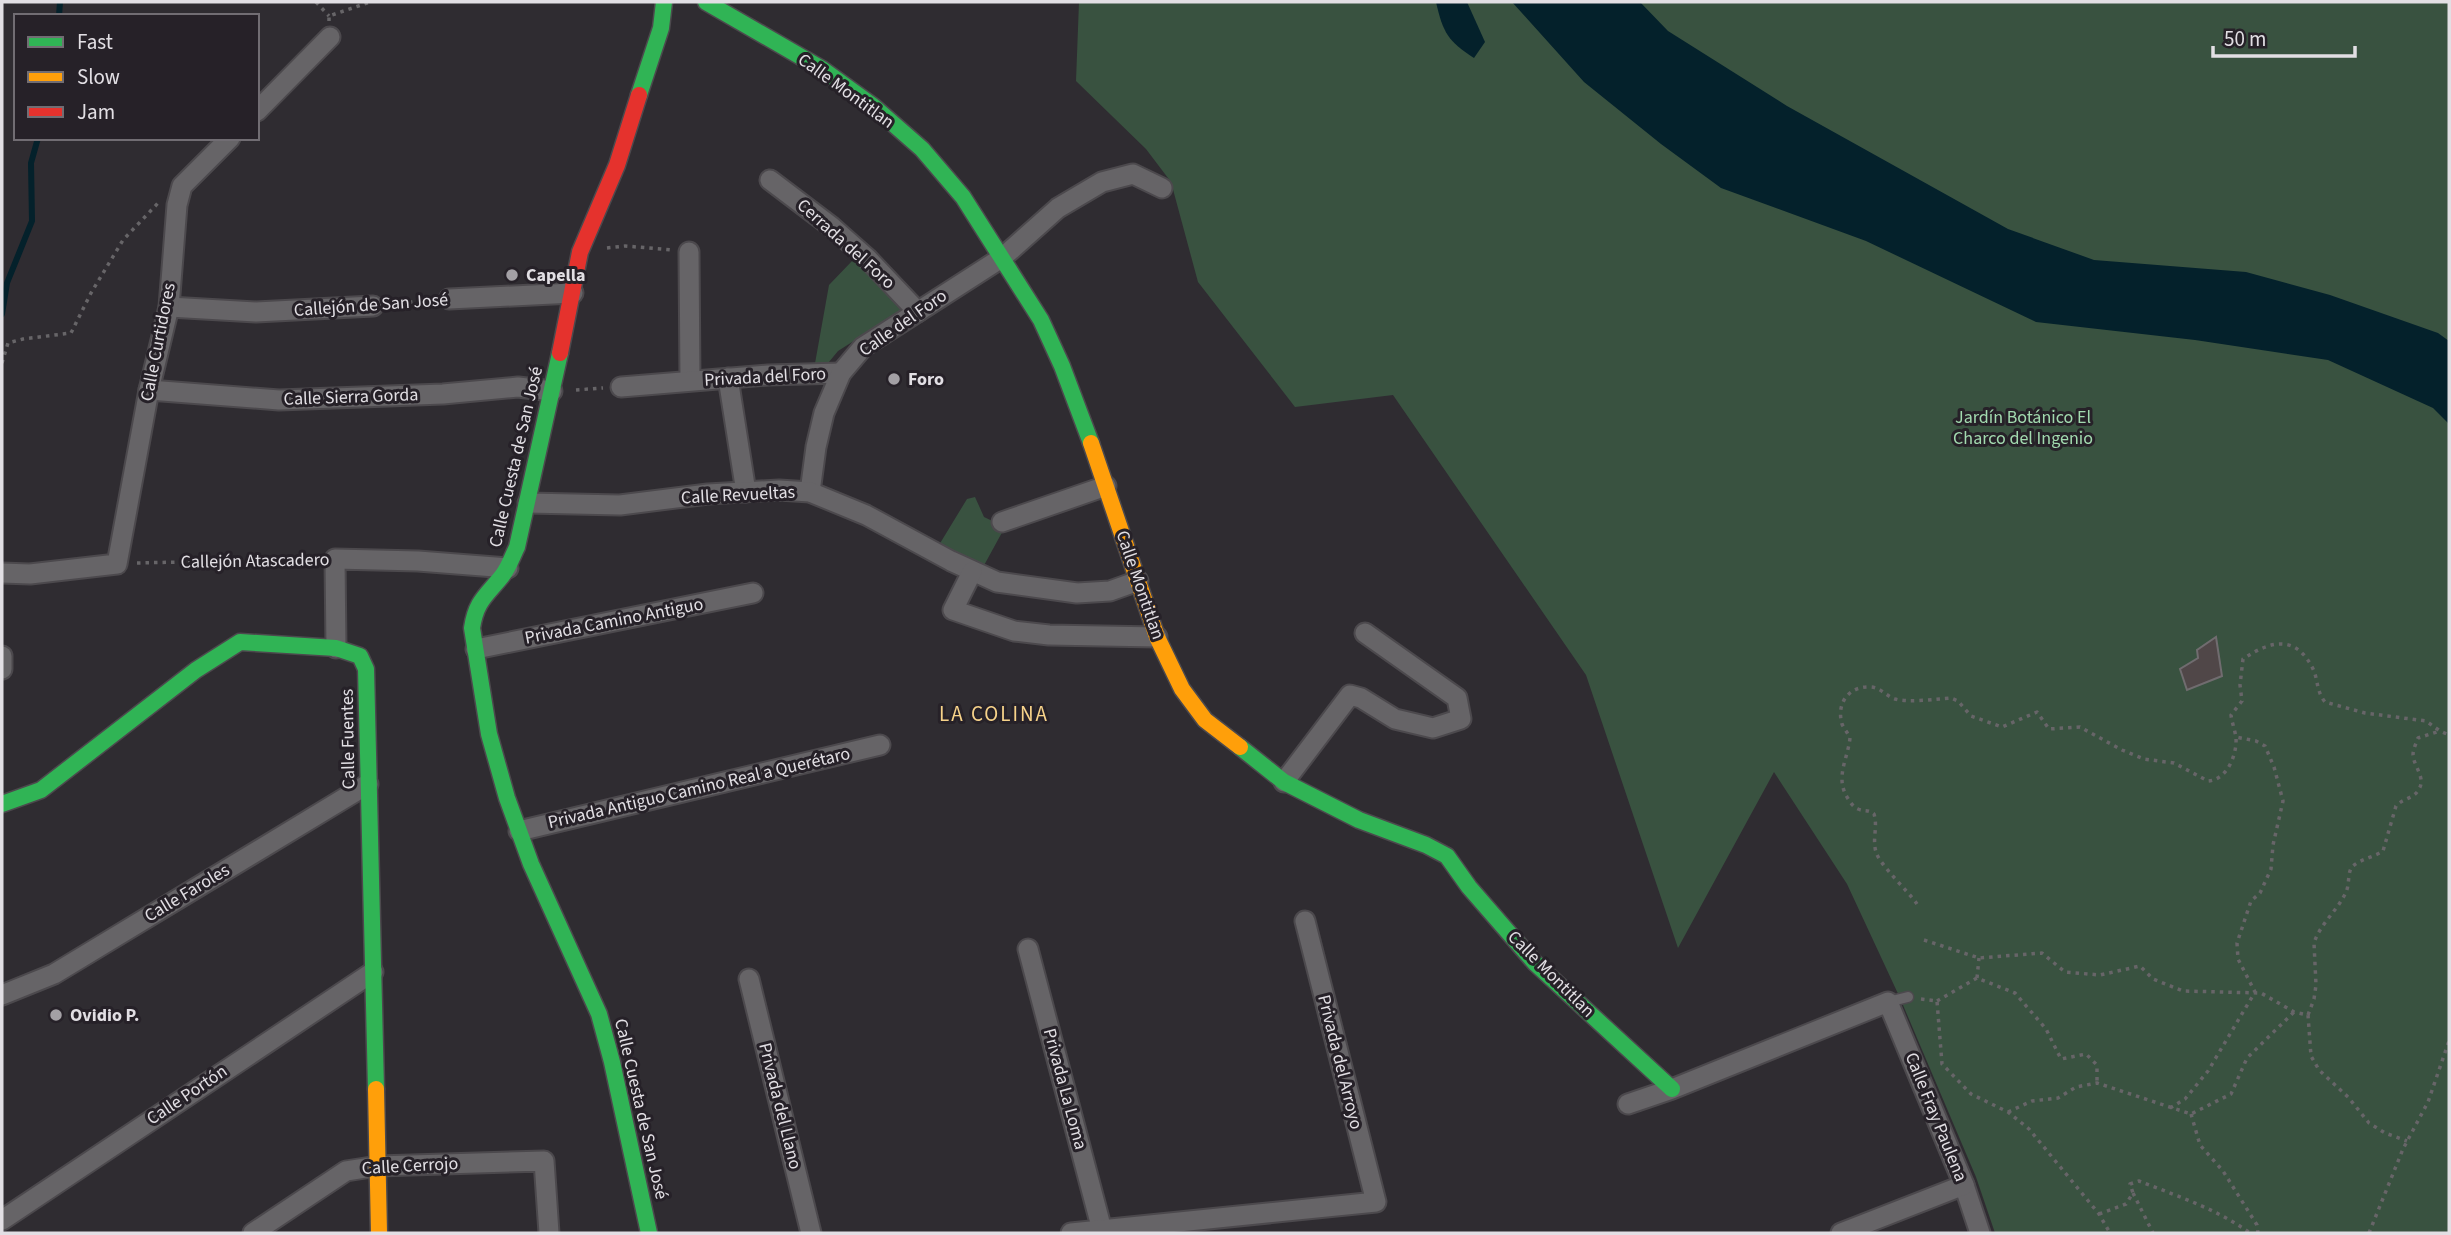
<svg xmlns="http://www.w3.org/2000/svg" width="2451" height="1235" font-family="'Source Sans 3',sans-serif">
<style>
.green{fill:#395240}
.water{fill:#04212b}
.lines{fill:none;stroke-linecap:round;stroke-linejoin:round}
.stream{stroke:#04212b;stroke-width:6}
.building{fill:#504748;stroke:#706c6f;stroke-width:2}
.lane-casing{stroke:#4c494d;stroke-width:13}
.street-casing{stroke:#4c494d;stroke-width:23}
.fast-casing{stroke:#4c494d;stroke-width:19}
.slow-casing{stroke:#4c494d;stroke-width:19}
.jam-casing{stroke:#4c494d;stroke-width:19}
.path{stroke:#676568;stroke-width:3.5;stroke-dasharray:3.5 5;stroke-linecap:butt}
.lane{stroke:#666467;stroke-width:10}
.street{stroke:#666467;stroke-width:19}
.fast{stroke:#30b455;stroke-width:16}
.slow{stroke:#ff9f0a;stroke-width:16}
.jam{stroke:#e5322d;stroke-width:16}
.poi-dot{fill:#a3a0a5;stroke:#262128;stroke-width:2.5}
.labels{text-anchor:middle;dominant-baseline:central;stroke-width:6;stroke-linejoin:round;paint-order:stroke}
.street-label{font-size:18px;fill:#e2dfe4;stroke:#262128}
.poi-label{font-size:18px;font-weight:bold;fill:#e2dfe4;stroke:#262128;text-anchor:start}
.park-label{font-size:18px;fill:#a2daaf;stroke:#262128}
.quarter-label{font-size:21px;letter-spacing:2px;fill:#f7d38a;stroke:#262128}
</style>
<rect width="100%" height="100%" fill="#2f2c31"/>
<g class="green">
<polygon points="1079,2 2449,2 2449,1233 1995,1233 1976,1177 1900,998 1847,884 1774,772 1678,948 1586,675 1393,395 1295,407 1198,282 1171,182 1146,149 1076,81"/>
<polygon points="853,260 904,309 838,351 824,368 814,369 829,285"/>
<polygon points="975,497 984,517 1005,527 982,569 939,545 967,499"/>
</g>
<g class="water">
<path d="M1436,2h31l18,40 -11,16c-26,-17 -31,-25 -38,-56z"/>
<polygon points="1512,2 1640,2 1668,31 1787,106 2008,229 2094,260 2246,272 2330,295 2438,333 2449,341 2449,424 2433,408 2328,360 2195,340 2036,322 1866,241 1721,188 1661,144 1584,82"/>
</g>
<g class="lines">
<g class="stream">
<polyline points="59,16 60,2"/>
<polyline points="2,314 7,283 32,221 31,163 38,138"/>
</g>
</g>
<polygon class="building" points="2216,637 2222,676 2187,690 2180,669 2198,658 2197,650"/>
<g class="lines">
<g class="lane-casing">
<polyline id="lane" points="1888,1002 1908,997"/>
</g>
<g class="street-casing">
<g id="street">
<polyline points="257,111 330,37"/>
<polyline points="770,180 832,227 867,258 918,312"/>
<polyline points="689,252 690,380"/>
<polyline points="449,299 573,293"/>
<polyline points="169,307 256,312 373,306"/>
<polyline points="728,378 746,492"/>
<polyline points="621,387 768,375 841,373"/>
<polyline points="149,390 279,400 443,394 518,387 552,391"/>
<polyline points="810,492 816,447 824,413 841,373 863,347 1003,257 1058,208 1102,182 1133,174 1162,188"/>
<polyline points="528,503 620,505 708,494 779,490 810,492 866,515 951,561 997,582 1077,593 1110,591 1138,581"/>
<polyline points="1002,522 1106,486"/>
<polyline points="972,572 953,610 1014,631 1049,635 1157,637"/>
<polyline points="2,573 30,574 117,564 149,390 169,307 177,205 182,186 230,138"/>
<polyline points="336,648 335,559 418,561 508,568"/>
<polyline points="476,649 753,593"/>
<polyline points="2,656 2,669"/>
<polyline points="1284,782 1350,695 1361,698 1395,719 1433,728 1461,719 1457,698 1365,633"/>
<polyline points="519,831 880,745"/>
<polyline points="1028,949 1102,1230"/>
<polyline points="749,979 811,1233"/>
<polyline points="2,995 54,974 368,784"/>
<polyline points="1628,1104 1672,1089 1888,1002 1964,1185 1980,1233"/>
<polyline points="2,1220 373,972"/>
<polyline points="253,1233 346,1171 378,1166 544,1161 549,1233"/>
<polyline points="1071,1233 1376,1202 1305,921"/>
<polyline points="1841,1233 1964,1185"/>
</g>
</g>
<g class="fast-casing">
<g id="fast">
<polyline points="706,2 822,69 873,106 922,149 963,197 1041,320 1062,366 1091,443"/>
<polyline points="639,95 661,28 664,2"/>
<path d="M560,353l-43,194c-5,10 -8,20 -15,29 -16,20 -26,25 -30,52l17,106 18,64 24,66 68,150 13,48 37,171"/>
<polyline points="1240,747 1284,782 1359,820 1426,845 1447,856 1469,887 1535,963 1672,1089"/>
<polyline points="2,804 41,790 196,670 240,642 336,648 360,656 366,669 376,1089"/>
</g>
</g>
<g class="slow-casing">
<g id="slow">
<polyline points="1091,443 1157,637 1182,689 1205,720 1240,747"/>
<polyline points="376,1089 379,1233"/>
</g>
</g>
<g class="jam-casing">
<polyline id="jam" points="560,353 580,252 617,165 639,95"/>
</g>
<g class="path">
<polyline points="316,2 329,16"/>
<polyline points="329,21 329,16 370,2"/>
<polyline points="607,248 625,246 673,250"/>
<polyline points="392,304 433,300"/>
<polyline points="2,363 8,343 23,339 71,333 91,293 123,240 159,202"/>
<polyline points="576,390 603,388"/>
<polyline points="137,563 318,559"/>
<path d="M1917,904c-9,-13 -38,-40 -41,-52 -4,-13 2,-25 -2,-38 -6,-5 -9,-2 -16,-5 -5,-2 -8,-7 -11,-12 -12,-20 1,-39 3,-59 -2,-5 -6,-9 -8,-14 -6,-21 7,-38 28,-37 10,0 16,9 25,12 13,4 41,0 56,-1l7,3 13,15 31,11 35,-15 12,17 31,-2 42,23 22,9 30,4 34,18c19,-1 29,-26 28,-43 -1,-8 -4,-15 -5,-23l11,-14 -2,-16 3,-26c28,-19 54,-25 71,12 4,11 3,21 11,31l40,11 61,8 14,10 9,4"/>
<polyline points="1924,940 1979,958 2042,953 2065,972 2100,975 2140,966 2153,979 2183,991 2261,993 2294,1012 2308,1015 2311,1056 2319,1070 2348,1097 2369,1123 2385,1133 2407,1141"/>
<polyline points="1977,978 1979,958"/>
<polyline points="1921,999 1937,1001 1942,1064 1971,1094 2008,1112 2029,1129 2099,1214 2110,1233"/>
<polyline points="1937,1001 1977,978 2015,993 2046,1029 2061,1059 2086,1054 2097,1065 2097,1083"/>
<path d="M2308,1015l6,-16 2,-14 -2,-42c6,-19 24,-33 32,-51 4,-8 1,-21 7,-26 8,-7 21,-9 30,-15l13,-45c7,-8 18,-7 23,-17 7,-11 -5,-22 -6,-34 0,-5 3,-12 5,-17l22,-7"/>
<polyline points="2170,1108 2185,1099 2208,1071 2255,992 2238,959 2237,943 2251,901 2260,893 2271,869 2273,845 2283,801 2274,767 2265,746 2256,741 2236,737"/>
<polyline points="2008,1112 2032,1101 2058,1098 2076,1087 2097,1083 2191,1114 2231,1094 2247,1058 2294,1012"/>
<polyline points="2191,1114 2200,1145 2223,1171 2257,1225 2258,1233"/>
<polyline points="2133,1193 2153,1233"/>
<path d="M2099,1214l27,-10 7,-11 -3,-9 9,-3c38,15 78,28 111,52"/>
<polyline points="2369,1233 2403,1149 2428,1102 2449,1041"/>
</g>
<use href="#lane" class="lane"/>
<use href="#street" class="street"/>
<use href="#fast" class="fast"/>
<use href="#slow" class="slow"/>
<use href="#jam" class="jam"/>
</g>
<g class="poi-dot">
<circle cx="512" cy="275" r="7"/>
<circle cx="894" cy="379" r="7"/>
<circle cx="56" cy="1015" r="7"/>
</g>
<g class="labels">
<g class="street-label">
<text transform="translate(846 91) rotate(36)">Calle Montitlan</text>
<text transform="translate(846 244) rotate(42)">Cerrada del Foro</text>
<text transform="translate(371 305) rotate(-4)">Callejón de San José</text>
<text transform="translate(903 323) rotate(-35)">Calle del Foro</text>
<text transform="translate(158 342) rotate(-79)">Calle Curtidores</text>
<text transform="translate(765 377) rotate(-3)">Privada del Foro</text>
<text transform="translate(351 397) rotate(-2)">Calle Sierra Gorda</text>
<text transform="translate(516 457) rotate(-77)">Calle Cuesta de San José</text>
<text transform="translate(738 495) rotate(-3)">Calle Revueltas</text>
<text transform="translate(255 561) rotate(-1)">Callejón Atascadero</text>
<text transform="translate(1140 585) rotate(71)">Calle Montitlan</text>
<text transform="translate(614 621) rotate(-11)">Privada Camino Antiguo</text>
<text transform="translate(348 739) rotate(-91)">Calle Fuentes</text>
<text transform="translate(699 788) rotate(-13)">Privada Antiguo Camino Real a Querétaro</text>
<text transform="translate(187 893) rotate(-31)">Calle Faroles</text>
<text transform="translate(1551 974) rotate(45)">Calle Montitlan</text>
<text transform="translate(1340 1062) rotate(76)">Privada del Arroyo</text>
<text transform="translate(1065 1089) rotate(75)">Privada La Loma</text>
<text transform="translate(187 1095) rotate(-34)">Calle Portón</text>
<text transform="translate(780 1106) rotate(76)">Privada del Llano</text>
<text transform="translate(641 1109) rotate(77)">Calle Cuesta de San José</text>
<text transform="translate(1936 1117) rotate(68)">Calle Fray Paulena</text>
<text transform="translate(410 1166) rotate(-3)">Calle Cerrojo</text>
</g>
<g class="poi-label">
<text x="526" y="275">Capella</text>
<text x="908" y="379">Foro</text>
<text x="70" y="1015">Ovidio P.</text>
</g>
<g class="park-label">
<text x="2023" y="417">Jardín Botánico El<tspan x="2023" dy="21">Charco del Ingenio</tspan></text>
</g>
<g class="quarter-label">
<text x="994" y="714">LA COLINA</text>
</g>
</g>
<rect width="2451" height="1235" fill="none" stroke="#e2dfe4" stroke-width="7"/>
<rect x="14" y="14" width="245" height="126" fill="#262128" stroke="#716d73" stroke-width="2"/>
<rect x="28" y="37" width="35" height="10" fill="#30b455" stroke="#716d73" stroke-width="2"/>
<text x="77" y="49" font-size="21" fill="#e2dfe4">Fast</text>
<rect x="28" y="72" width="35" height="10" fill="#ff9f0a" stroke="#716d73" stroke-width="2"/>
<text x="77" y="84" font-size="21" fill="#e2dfe4">Slow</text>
<rect x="28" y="107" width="35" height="10" fill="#e5322d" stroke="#716d73" stroke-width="2"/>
<text x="77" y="119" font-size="21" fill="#e2dfe4">Jam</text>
<path d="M2213 46v10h142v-10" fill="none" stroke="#e2dfe4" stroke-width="3.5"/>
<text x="2224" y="46" font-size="21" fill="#e2dfe4" stroke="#262128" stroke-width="5" paint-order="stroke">50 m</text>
</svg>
